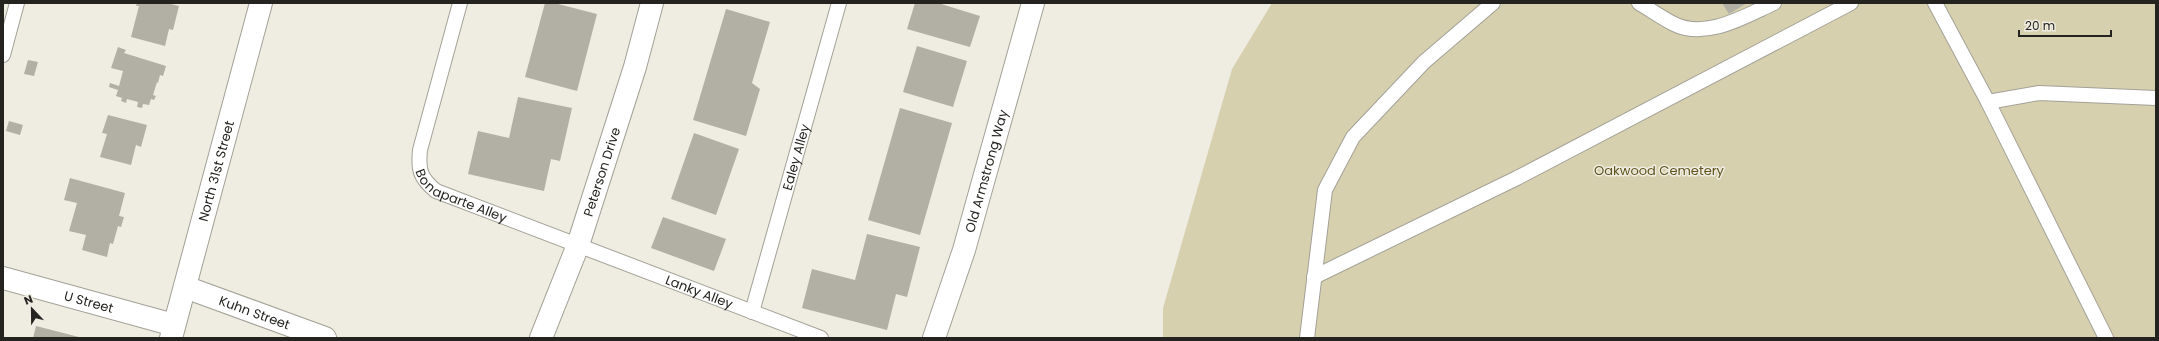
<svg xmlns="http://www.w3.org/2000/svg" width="2159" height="341" font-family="Poppins,sans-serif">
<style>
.green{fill:#d7d0af}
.building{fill:#b2afa5}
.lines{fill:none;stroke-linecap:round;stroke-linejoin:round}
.service-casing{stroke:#a3a197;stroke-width:16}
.minor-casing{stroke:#a3a197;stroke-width:24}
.tertiary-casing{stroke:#a3a197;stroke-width:24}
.service{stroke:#fff;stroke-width:14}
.minor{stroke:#fff;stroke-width:22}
.tertiary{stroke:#fff;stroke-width:22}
.labels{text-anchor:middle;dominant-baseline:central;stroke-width:3;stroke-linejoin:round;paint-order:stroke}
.street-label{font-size:13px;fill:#24231f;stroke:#efede2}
.park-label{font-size:13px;fill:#5f521c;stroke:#efede2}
</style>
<rect width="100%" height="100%" fill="#efede2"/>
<polygon class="green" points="1272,3 2156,3 2156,338 1163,338 1163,308 1232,69"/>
<g class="building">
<polygon points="137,3 167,3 179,6 173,30 169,29 165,46 131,37 139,6 136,6"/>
<polygon points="545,3 554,3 597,14 577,91 525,77"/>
<polygon points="915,3 938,3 980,16 970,47 907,29"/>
<polygon points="1722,3 1747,3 1729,14"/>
<polygon points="726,9 770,22 752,83 760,89 746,136 693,120"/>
<polygon points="917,46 967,61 953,107 903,92"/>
<polygon points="118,47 126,50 124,53 166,66 163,76 160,75 158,83 157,82 153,95 156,96 154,100 151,99 149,105 143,104 142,108 137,107 138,102 127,99 126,103 121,101 122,98 116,96 118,90 109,87 110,83 119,86 123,71 111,68"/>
<polygon points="28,60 38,62 34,76 24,74"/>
<polygon points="518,97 572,108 560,161 551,159 544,191 468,174 478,131 509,138"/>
<polygon points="900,108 952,123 920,235 868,220"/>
<polygon points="108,115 147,125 141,147 136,145 131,165 100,157 107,134 102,133"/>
<polygon points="9,121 23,125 20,135 6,131"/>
<polygon points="694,133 739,149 716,215 671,199"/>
<polygon points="70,178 125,193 119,216 124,217 121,227 118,226 113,244 110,243 107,257 82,250 86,235 69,231 77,203 64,200"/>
<polygon points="663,217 726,239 714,271 651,248"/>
<polygon points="867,234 920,247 907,297 896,294 887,330 802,308 812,269 855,280"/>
<polygon points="36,326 79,337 79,338 33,338"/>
</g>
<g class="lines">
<g class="service-casing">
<g id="service">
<path id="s1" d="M460,3l-40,147c-2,20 0,28 16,41l385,147"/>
<path d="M1639,3c12,7 23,15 35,21 32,16 71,-8 100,-21"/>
<polyline points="1935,3 1988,102 2106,338"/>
<polyline points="3,55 17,3"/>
<polyline points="1988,102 2039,93 2156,98"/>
<polyline points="1314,277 1517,178 1851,3"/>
<path id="s2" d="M752,312l87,-309"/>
<polyline points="1307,338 1325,190 1353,137 1424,62 1493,3"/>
</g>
</g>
<g class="minor-casing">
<g id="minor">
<path id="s3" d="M3,278l171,47"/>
<path id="s4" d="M185,287l140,51"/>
<path id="s5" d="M541,338l37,-93 57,-178 17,-64"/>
<path id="s6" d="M934,338l30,-88 69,-247"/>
</g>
</g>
<g class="tertiary-casing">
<g id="tertiary">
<path id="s7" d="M171,338l90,-335"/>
</g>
</g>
<use href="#service" class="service"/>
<use href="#minor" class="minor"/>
<use href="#tertiary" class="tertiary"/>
</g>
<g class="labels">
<g class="street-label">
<text stroke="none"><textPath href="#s2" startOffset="161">Ealey Alley</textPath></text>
<text stroke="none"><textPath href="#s7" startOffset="173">North 31st Street</textPath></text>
<text stroke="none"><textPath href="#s6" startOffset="175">Old Armstrong Way</textPath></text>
<text stroke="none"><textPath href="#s5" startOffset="177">Peterson Drive</textPath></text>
<text stroke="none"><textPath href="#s1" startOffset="223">Bonaparte Alley</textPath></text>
<text stroke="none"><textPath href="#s1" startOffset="481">Lanky Alley</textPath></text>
<text stroke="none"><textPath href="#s3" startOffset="89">U Street</textPath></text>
<text stroke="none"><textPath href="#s4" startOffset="74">Kuhn Street</textPath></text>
</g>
<g class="park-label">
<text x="1659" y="170">Oakwood Cemetery</text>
</g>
</g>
<rect width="2159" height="341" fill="none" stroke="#24231f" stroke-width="8"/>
<g transform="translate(32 309) rotate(338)" stroke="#efede2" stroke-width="3" paint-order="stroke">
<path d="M0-3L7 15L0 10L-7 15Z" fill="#24231f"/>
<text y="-6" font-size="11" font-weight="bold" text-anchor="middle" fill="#24231f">N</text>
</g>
<path d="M2019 30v6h92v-6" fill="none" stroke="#24231f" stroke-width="2"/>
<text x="2025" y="30" font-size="12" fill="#24231f" stroke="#efede2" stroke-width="3" paint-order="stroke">20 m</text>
</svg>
